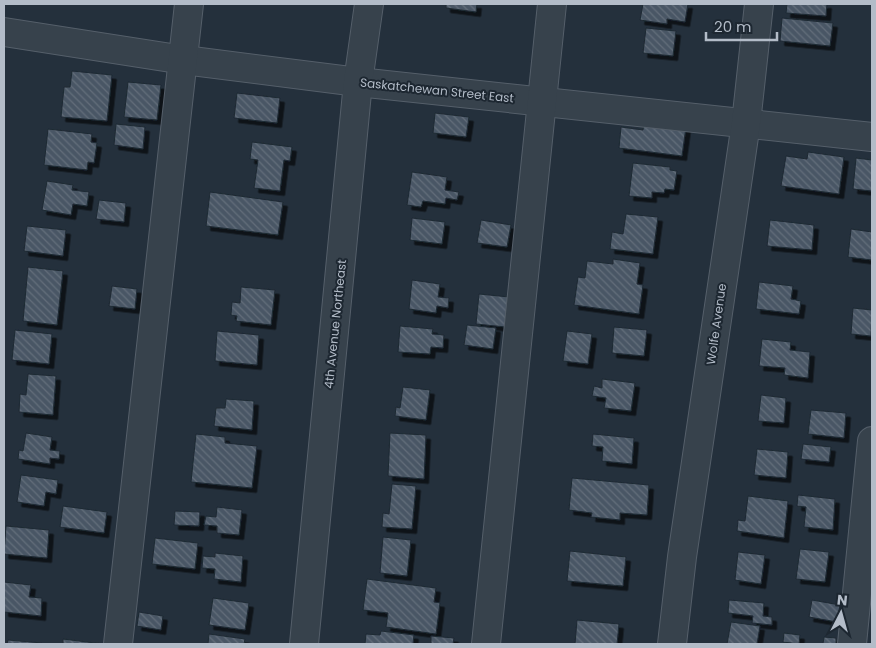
<svg xmlns="http://www.w3.org/2000/svg" width="876" height="648" font-family="Poppins,sans-serif">
<style>
.building{fill:url(#building-back-hatch);stroke:#1e2933;filter:url(#shadow)}
.lines{fill:none;stroke-linecap:round;stroke-linejoin:round}
.minor-casing{stroke:#555f6a;stroke-width:30}
.minor{stroke:#37424c;stroke-width:28}
.labels{text-anchor:middle;dominant-baseline:central;stroke-width:4;stroke-linejoin:round;paint-order:stroke}
.street-label{font-size:12px;fill:#b3bcc8;stroke:#1d2731}
</style>
<defs>
<pattern id="building-back-hatch" width="6" height="6" patternUnits="userSpaceOnUse" patternTransform="scale(1.25)"><rect width="6" height="6" fill="#4a5765"/><path d="M-1 5l2 2M0 0l6 6M5-1l2 2" fill="none" stroke="#626d7a"/></pattern>
<filter id="shadow"><feDropShadow dx="4.5" dy="4.5" stdDeviation="0" flood-color="#0009"/></filter>
</defs>
<rect width="100%" height="100%" fill="#24303c"/>
<g class="building">
<polygon points="446,4 477,4 476,12 446,8"/>
<polygon points="643,4 688,4 685,22 667,19 667,24 640,20"/>
<polygon points="787,4 827,4 826,16 786,13"/>
<polygon points="782,18 833,23 830,46 780,41"/>
<polygon points="646,28 676,31 673,56 643,53"/>
<polygon points="72,71 112,75 107,121 61,117 64,87 70,87"/>
<polygon points="128,82 161,85 157,120 124,117"/>
<polygon points="237,93 280,98 277,123 234,118"/>
<polygon points="435,113 469,117 466,137 433,133"/>
<polygon points="644,122 686,127 682,156 619,148 621,127 643,130"/>
<polygon points="116,124 145,127 143,149 114,145"/>
<polygon points="48,129 92,134 91,142 97,143 94,163 88,162 87,170 44,165"/>
<polygon points="252,142 292,147 290,161 284,160 280,191 254,188 258,160 250,159"/>
<polygon points="808,152 844,157 839,194 781,186 786,156 807,159"/>
<polygon points="856,158 872,160 872,191 853,189"/>
<polygon points="633,163 670,167 670,170 677,171 674,190 665,189 664,193 652,192 652,198 629,196"/>
<polygon points="412,172 447,177 445,190 459,192 457,200 446,198 445,204 423,201 421,207 407,205"/>
<polygon points="47,181 73,185 72,190 89,192 87,206 73,204 71,215 42,210"/>
<polygon points="210,192 283,202 278,235 206,226"/>
<polygon points="99,200 126,203 124,222 96,219"/>
<polygon points="626,214 658,217 653,254 610,249 612,232 623,234"/>
<polygon points="412,218 445,222 442,244 410,240"/>
<polygon points="481,220 511,225 507,247 477,243"/>
<polygon points="770,220 814,225 812,250 767,246"/>
<polygon points="27,226 66,230 63,256 24,251"/>
<polygon points="851,229 872,232 872,260 848,257"/>
<polygon points="613,259 640,263 637,284 643,285 639,314 574,305 578,277 585,278 587,261 613,264"/>
<polygon points="28,267 63,271 57,325 23,321"/>
<polygon points="412,280 440,284 438,297 449,298 448,308 437,306 436,313 409,309"/>
<polygon points="759,282 793,286 791,299 801,301 799,314 756,309"/>
<polygon points="112,286 137,289 135,309 109,306"/>
<polygon points="241,287 275,290 271,325 236,321 237,316 231,315 232,302 240,303"/>
<polygon points="479,294 509,297 506,327 476,324"/>
<polygon points="853,308 872,310 871,336 851,334"/>
<polygon points="467,325 496,328 493,349 464,345"/>
<polygon points="400,326 433,329 432,334 444,335 443,348 431,347 430,354 398,352"/>
<polygon points="614,327 647,330 644,356 612,353"/>
<polygon points="15,330 52,334 49,364 12,360"/>
<polygon points="217,331 259,335 257,365 215,361"/>
<polygon points="567,331 592,334 588,364 563,361"/>
<polygon points="762,339 791,342 790,350 810,352 808,378 784,375 785,368 759,366"/>
<polygon points="28,374 56,376 53,415 19,412 20,394 26,395"/>
<polygon points="602,379 635,383 631,411 604,408 606,398 592,396 594,386 602,388"/>
<polygon points="403,387 430,390 426,420 395,416 396,407 400,408"/>
<polygon points="761,395 786,398 784,423 758,421"/>
<polygon points="226,399 254,401 252,430 214,426 216,408 225,408"/>
<polygon points="811,410 846,413 844,438 808,434"/>
<polygon points="26,433 52,437 50,450 60,451 59,459 50,458 50,464 18,459 19,450 23,451"/>
<polygon points="390,433 426,435 424,479 388,476"/>
<polygon points="196,434 225,437 225,443 257,446 252,488 191,482"/>
<polygon points="593,434 634,438 632,464 602,461 603,447 592,446"/>
<polygon points="803,444 831,447 829,462 801,459"/>
<polygon points="757,449 788,452 786,478 754,475"/>
<polygon points="21,475 58,480 56,494 46,492 44,506 17,502"/>
<polygon points="572,478 649,485 647,515 620,513 620,520 591,517 592,513 569,510"/>
<polygon points="392,484 416,486 412,529 382,527 383,513 389,514"/>
<polygon points="798,495 835,499 833,530 804,527 806,507 797,506"/>
<polygon points="748,496 788,501 784,538 737,531 738,520 745,521"/>
<polygon points="63,506 107,512 104,533 60,527"/>
<polygon points="217,507 242,510 239,535 217,533 217,526 204,525 206,516 216,517"/>
<polygon points="175,511 200,512 199,526 174,525"/>
<polygon points="6,526 49,530 47,558 4,554"/>
<polygon points="383,537 411,540 407,576 380,573"/>
<polygon points="155,538 198,543 195,569 152,564"/>
<polygon points="800,549 829,552 825,582 796,579"/>
<polygon points="570,551 626,557 623,586 567,581"/>
<polygon points="738,552 765,555 761,584 735,580"/>
<polygon points="215,553 243,556 241,582 214,579 215,569 202,568 203,556 215,557"/>
<polygon points="367,579 436,588 434,602 440,603 436,634 386,627 388,613 363,610"/>
<polygon points="4,582 31,585 29,597 42,598 41,616 4,612"/>
<polygon points="213,598 249,603 245,630 209,625"/>
<polygon points="729,600 764,603 763,616 772,617 772,625 752,623 753,616 728,613"/>
<polygon points="812,600 840,605 837,622 809,617"/>
<polygon points="139,612 163,616 161,630 137,626"/>
<polygon points="577,620 619,624 617,644 575,644"/>
<polygon points="731,622 760,626 757,644 727,644"/>
<polygon points="381,631 414,635 413,644 365,644 366,634 380,635"/>
<polygon points="784,633 800,635 799,644 783,642"/>
<polygon points="209,634 245,639 244,644 208,644"/>
<polygon points="431,636 454,638 453,644 431,644"/>
<polygon points="824,637 836,638 836,644 823,644"/>
<polygon points="63,639 103,644 63,644"/>
<polygon points="8,640 42,643 42,644 7,644"/>
</g>
<g class="lines">
<g class="minor-casing">
<g id="minor">
<polyline points="4,32 184,60 358,82 872,137"/>
<polyline points="118,644 189,4"/>
<polyline points="304,644 358,82 369,4"/>
<polyline points="486,644 552,4"/>
<polyline points="672,644 682,557 746,123 759,4"/>
<polyline points="852,644 872,441"/>
</g>
</g>
<use href="#minor" class="minor"/>
</g>
<g class="labels">
<g class="street-label">
<text transform="translate(437 90) rotate(6)">Saskatchewan Street East</text>
<text transform="translate(335 324) rotate(-84)">4th Avenue Northeast</text>
<text transform="translate(716 324) rotate(-82)">Wolfe Avenue</text>
</g>
</g>
<rect width="876" height="648" fill="none" stroke="#b3bcc8" stroke-width="10"/>
<g transform="translate(841 613) rotate(6)" stroke="#1d2731" stroke-width="4" paint-order="stroke">
<path d="M0-4L9 19L0 12L-9 19Z" fill="#b3bcc8"/>
<text y="-8" font-size="14" font-weight="bold" text-anchor="middle" fill="#b3bcc8">N</text>
</g>
<path d="M706 32v8h71v-8" fill="none" stroke="#b3bcc8" stroke-width="2.5"/>
<text x="714" y="32" font-size="15" fill="#b3bcc8" stroke="#1d2731" stroke-width="4" paint-order="stroke">20 m</text>
</svg>
